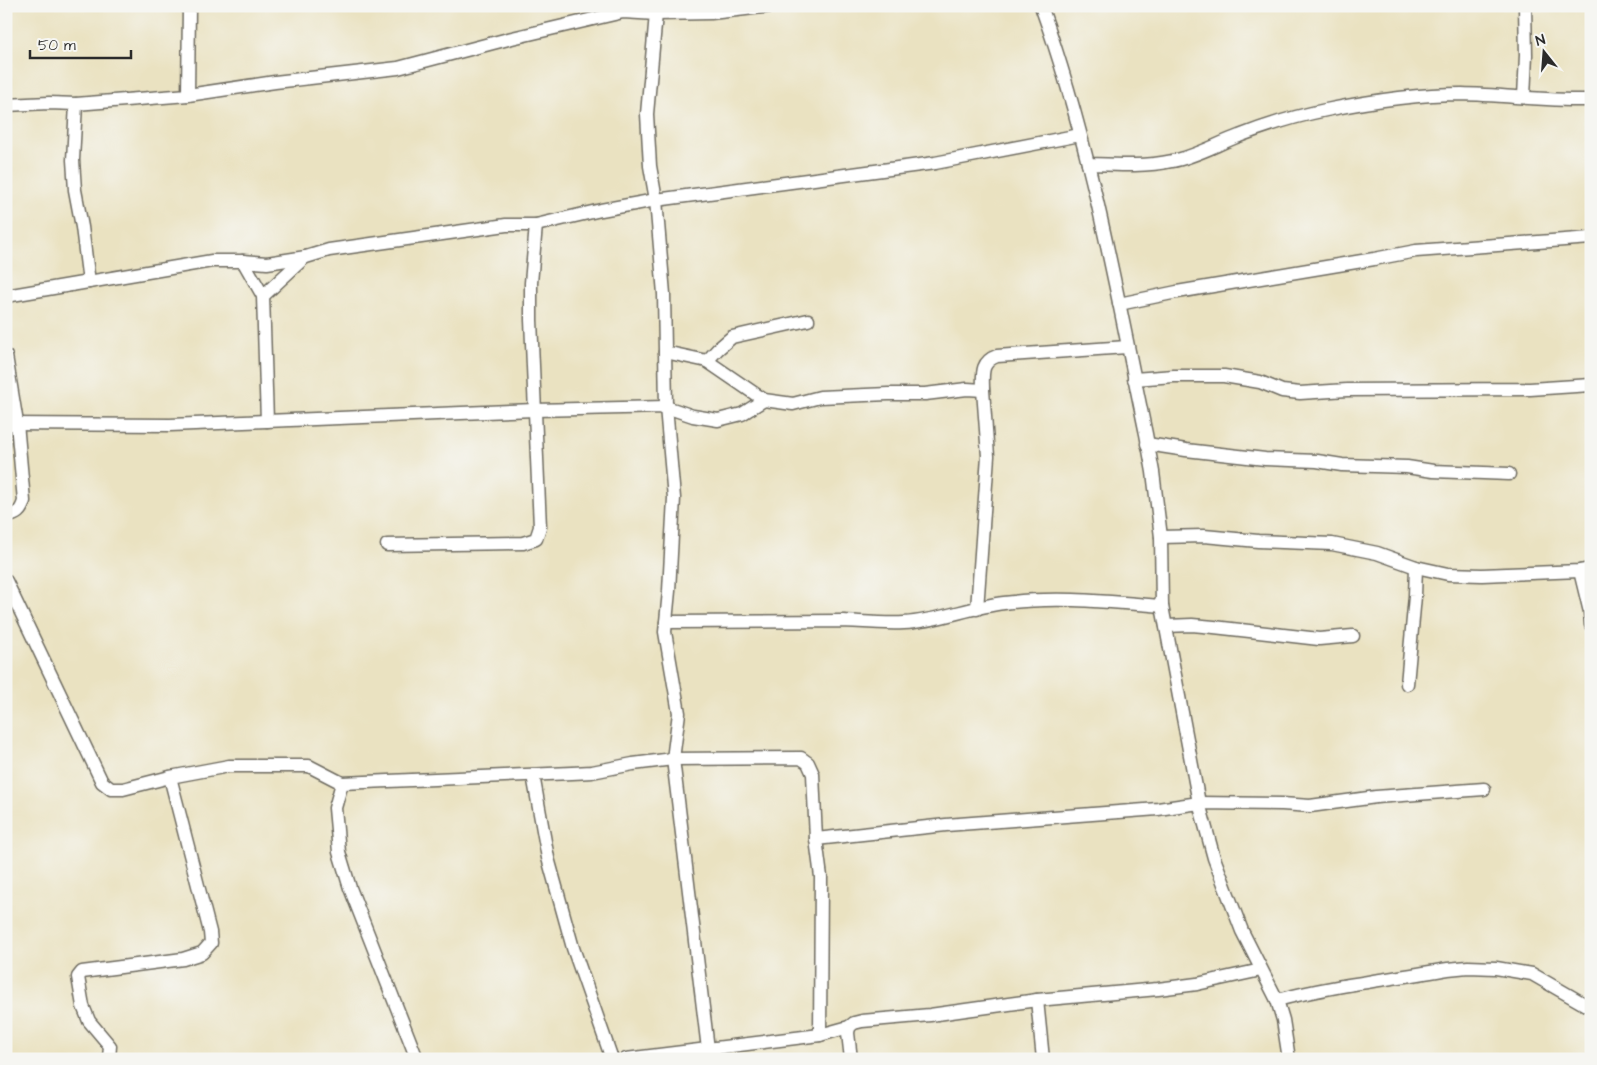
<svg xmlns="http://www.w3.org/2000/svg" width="1597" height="1065" font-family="'Architects Daughter',sans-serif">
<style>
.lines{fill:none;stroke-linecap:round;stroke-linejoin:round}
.street-casing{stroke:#6e6b60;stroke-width:15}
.street{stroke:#fff;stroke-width:12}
</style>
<rect width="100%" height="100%" fill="#f6f6f2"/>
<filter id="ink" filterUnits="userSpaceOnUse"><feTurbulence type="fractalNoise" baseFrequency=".02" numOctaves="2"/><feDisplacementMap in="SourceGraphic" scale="10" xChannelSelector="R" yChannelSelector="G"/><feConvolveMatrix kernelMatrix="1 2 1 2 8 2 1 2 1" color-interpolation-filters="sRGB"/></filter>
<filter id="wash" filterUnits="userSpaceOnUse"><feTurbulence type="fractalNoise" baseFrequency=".0096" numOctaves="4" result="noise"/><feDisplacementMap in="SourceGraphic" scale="20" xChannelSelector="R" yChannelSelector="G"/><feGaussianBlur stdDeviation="1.12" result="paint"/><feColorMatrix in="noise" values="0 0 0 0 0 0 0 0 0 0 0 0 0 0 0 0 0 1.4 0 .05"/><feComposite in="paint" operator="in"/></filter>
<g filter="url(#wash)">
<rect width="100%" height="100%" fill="#eae2c1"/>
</g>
<g filter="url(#ink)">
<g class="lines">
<g class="street-casing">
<g id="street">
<path d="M1041,6c50,139 75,285 105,428l7,38 8,65 1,69 37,197 15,55 28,73 35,69 6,20 6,39"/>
<polyline points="656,14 647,114 650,166 656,200 664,294 666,407 674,498 669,591 665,632 679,713 673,759 708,1049"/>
<polyline points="188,95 189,6"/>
<polyline points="1524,97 1526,55 1525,6"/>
<polyline points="76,104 73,160 75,190 82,227 89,282"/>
<polyline points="6,105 49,103 76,104 188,95 275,82 398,68 512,38 623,12 656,14 711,13 772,6"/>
<path d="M1088,164c28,1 56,3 84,-3 23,-4 45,-17 67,-25 28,-11 57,-20 87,-26 44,-9 91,-16 136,-16 43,1 86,7 129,6"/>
<polyline points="243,261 263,296 267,421"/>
<polyline points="6,296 212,261 243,261 267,263 306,257 329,250 506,225 536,225 601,210 656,200 935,163 1080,135"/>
<polyline points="263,296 305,257"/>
<polyline points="1119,304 1177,292 1374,259 1416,251 1591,238"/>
<path d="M665,352l42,9 57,39 29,4 27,-7 68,-3h37l42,-5 16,1c0,-15 -3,-28 14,-34l130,-9"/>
<path d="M6,356l11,67 7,78c-3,11 -7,13 -18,16"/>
<polyline points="707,361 718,349 732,337 808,320"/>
<polyline points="1134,379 1174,376 1224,376 1260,382 1282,391 1300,393 1347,390 1530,389 1591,385"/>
<polyline points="6,424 170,425 535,410 666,407 693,416 718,420 742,414 764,400"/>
<polyline points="1147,444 1186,450 1265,459 1317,461 1342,465 1407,467 1433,471 1509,474"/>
<polyline points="1161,537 1204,536 1258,541 1332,544 1377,553 1416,567 1448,574 1482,575 1580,571 1591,569"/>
<polyline points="387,545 523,543 536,539 540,527 531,320 531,283 536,225"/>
<polyline points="1580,571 1590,612 1591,625"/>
<polyline points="6,581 102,782 111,789 123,789 170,777 229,766 309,766 342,783 572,773 592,772 633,764 673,759 801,758 808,763 813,774 816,839"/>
<polyline points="977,609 988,456 983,390"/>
<path d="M666,622c59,0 118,-1 178,-1 20,1 40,3 60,2 34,-2 66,-16 100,-20 53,-7 106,-1 158,3"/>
<polyline points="1166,626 1192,625 1214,627 1319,639 1353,636"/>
<polyline points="1407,684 1415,596 1416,567"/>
<polyline points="533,775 548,858 573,948 612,1059"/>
<polyline points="342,783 335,808 339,852 350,888 417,1059"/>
<polyline points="1037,1000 1043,1059"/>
<path d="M1277,1000c56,-15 115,-21 171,-31l20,-2 28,1 36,6 59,34"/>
<polyline points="849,1027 848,1033 851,1059"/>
<polyline points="820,1035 821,877 816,839 946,825 1158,809 1199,803 1282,804 1310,806 1376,797 1484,789"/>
<polyline points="109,1059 110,1046 89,1021 83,1006 78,977 82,972 183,959 202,953 211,943 210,932 170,777"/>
<polyline points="626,1059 820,1035 849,1027 854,1023 862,1021 930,1015 1037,1000 1158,989 1197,984 1261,970"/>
</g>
</g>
<use href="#street" class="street"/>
</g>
</g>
<rect width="1597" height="1065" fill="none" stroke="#f6f6f2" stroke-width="25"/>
<g transform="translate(1544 52) rotate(343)" stroke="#f6f6f2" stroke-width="4" paint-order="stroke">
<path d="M0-4L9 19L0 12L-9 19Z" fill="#2b2b2b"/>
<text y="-8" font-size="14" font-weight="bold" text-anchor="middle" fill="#2b2b2b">N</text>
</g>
<path d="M30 50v8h101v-8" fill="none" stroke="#2b2b2b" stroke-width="2.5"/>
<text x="38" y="50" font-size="15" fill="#2b2b2b" stroke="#f6f6f2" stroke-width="4" paint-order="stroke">50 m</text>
</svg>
